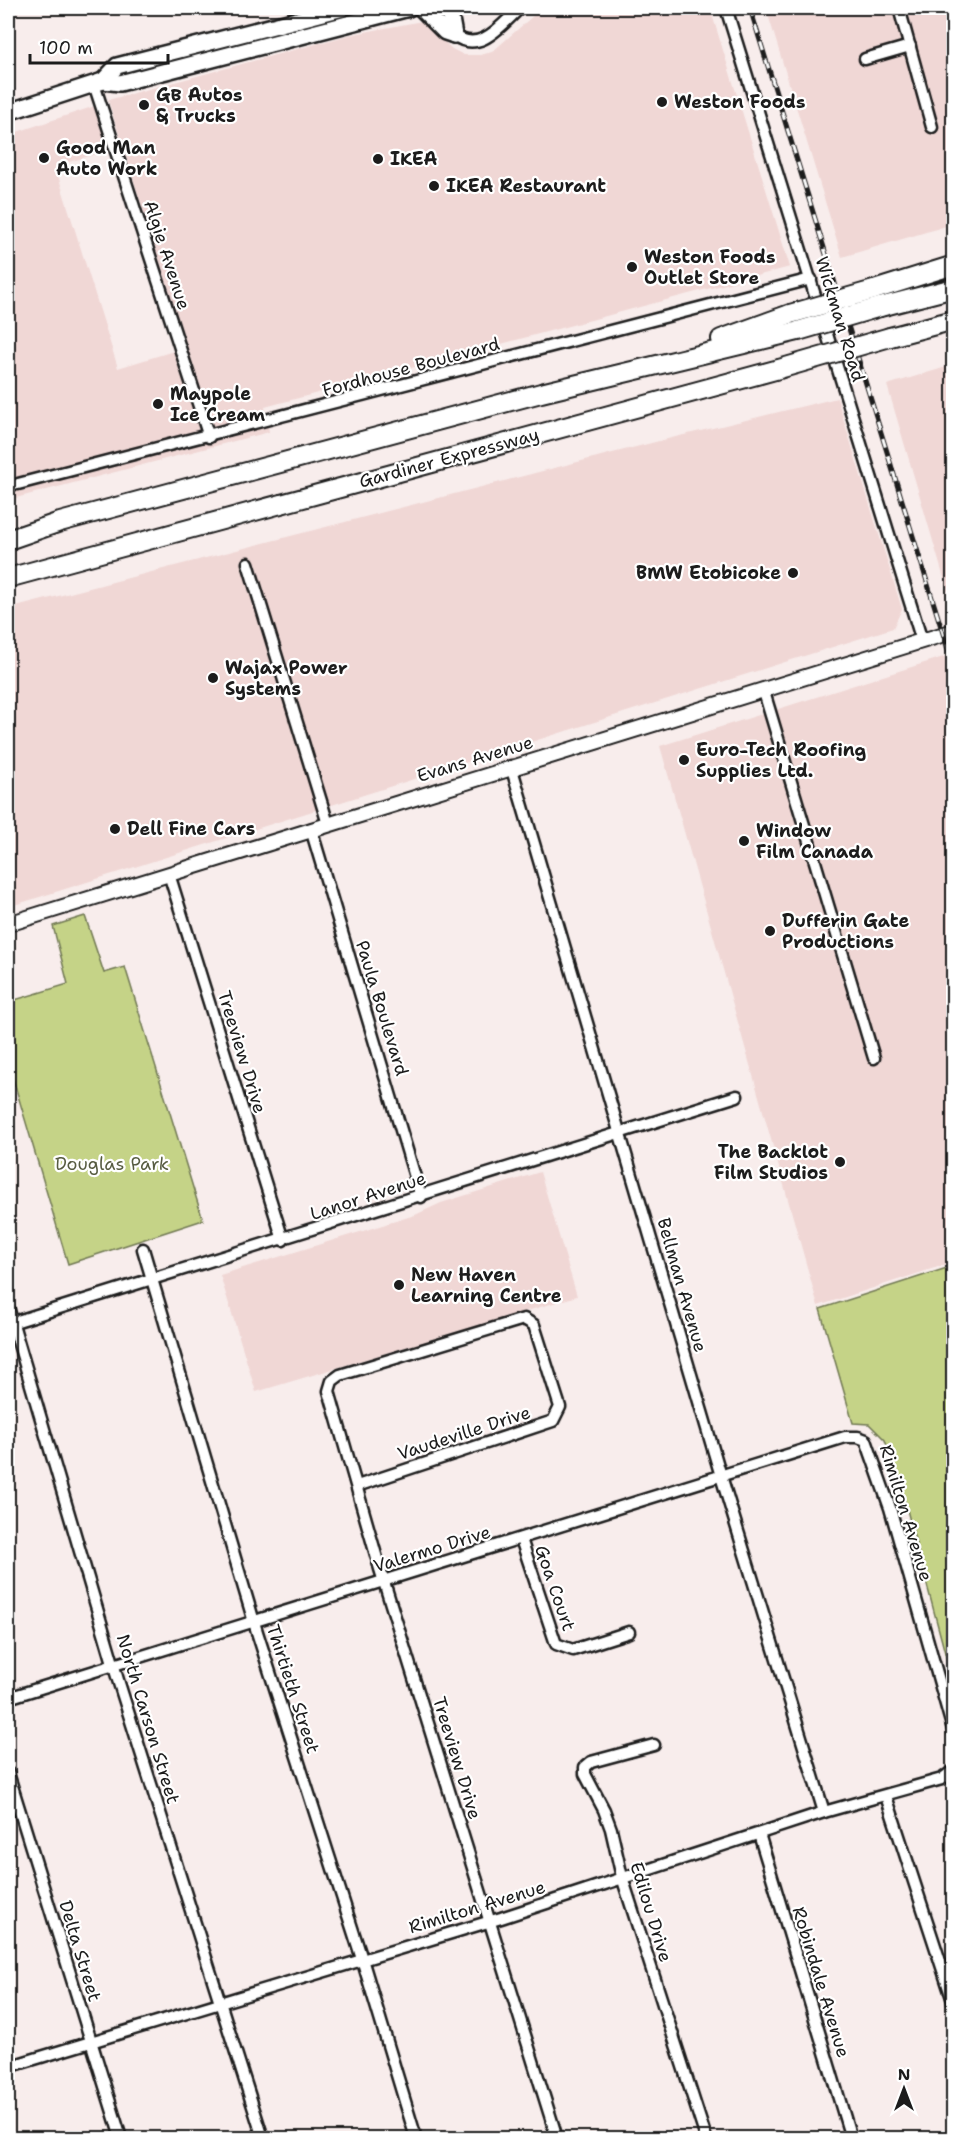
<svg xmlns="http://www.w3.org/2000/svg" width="961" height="2146" font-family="'Shantell Sans',sans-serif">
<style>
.built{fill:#f0d7d5}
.green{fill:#c5d387;stroke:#707852;stroke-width:1.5}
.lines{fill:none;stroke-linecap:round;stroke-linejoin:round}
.street-casing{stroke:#1c1c1c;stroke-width:15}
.secondary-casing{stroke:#1c1c1c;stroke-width:18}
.primary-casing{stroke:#1c1c1c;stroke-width:20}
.highway-casing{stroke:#1c1c1c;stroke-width:22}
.street{stroke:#fff;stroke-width:10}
.secondary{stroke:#fff;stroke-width:14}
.primary{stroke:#fff;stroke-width:15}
.highway{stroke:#fff;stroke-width:18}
.rail-casing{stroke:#1c1c1c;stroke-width:5}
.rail{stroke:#fff;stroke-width:3;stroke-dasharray:9;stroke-linecap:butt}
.highway-bridge-casing{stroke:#1c1c1c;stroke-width:22;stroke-linecap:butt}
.highway-bridge{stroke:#fff;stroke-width:18}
.poi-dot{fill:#1c1c1c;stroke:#fff;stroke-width:2}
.labels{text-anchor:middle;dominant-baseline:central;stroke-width:4.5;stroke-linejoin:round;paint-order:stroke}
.poi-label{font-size:18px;font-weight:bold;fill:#1c1c1c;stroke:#fff;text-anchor:start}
.street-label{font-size:18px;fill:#1c1c1c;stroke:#fff}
.park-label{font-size:18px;fill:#575c41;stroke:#fff}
</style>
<rect width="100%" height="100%" fill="#f8edec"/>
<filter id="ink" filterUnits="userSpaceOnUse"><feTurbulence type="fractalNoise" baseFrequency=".0167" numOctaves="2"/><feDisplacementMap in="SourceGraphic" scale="12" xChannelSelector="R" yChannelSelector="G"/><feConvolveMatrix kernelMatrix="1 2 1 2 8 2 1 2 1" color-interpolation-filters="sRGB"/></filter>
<g filter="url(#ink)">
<g class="built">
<polygon points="542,8 710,8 790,267 265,407 269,432 8,500 8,135 98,105 114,149 55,166 118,368 187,347 108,100 349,35 422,21 452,49 464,55 480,55 492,52"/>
<polygon points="766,8 953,8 953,224 842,257"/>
<polygon points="953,365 954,365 953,609 887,385"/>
<polygon points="837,398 902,609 893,628 8,907 8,609 663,440"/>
<polygon points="953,654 953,1262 818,1306 660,746"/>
<polygon points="540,1172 577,1296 256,1392 220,1275 415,1215 441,1203"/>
</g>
<g class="green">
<polygon points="85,916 104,973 125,967 203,1220 68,1264 8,1062 8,1002 68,984 53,926"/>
<polygon points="953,1266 954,1266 953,1683 902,1491 885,1440 869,1424 853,1423 820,1309"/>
</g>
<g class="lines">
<g class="street-casing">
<g id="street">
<polyline points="726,8 922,641"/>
<polyline points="899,8 932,127"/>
<path d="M454,35c26,20 48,-11 66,-27"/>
<polyline points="865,59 910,46"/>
<polyline points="94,84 209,437"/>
<polyline points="18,484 811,279"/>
<polyline points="248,563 328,824"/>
<polyline points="764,692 874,1058"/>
<polyline points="511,766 721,1476 824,1812"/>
<polyline points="311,829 421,1197"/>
<polyline points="169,874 283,1240"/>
<polyline points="143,1249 257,1632 362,1959 416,2138"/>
<polyline points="8,1307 118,1680 263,2138"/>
<polyline points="8,1324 737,1096"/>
<polyline points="357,1486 553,1421 560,1407 534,1325 524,1319 517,1321 340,1375 332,1381 329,1391 380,1569 557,2138"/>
<polyline points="521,1539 556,1644 573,1650 629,1632"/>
<polyline points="8,1698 845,1437 858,1437 866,1440 890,1508 954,1733"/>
<polyline points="654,1745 591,1762 585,1767 585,1774 604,1810 611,1829 622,1877 706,2138"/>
<polyline points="8,1773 121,2138"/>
<polyline points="886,1796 954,2004"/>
<polyline points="759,1834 851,2138"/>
<polyline points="8,2067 501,1918 824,1812 942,1779 954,1770"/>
</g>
</g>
<g class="secondary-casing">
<polyline id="secondary" points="8,924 954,631"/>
</g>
<g class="primary-casing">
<g id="primary">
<polyline points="421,8 445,32 454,35"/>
<polyline points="449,8 454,35"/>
<polyline points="103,81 117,66 343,8"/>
<polyline points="8,112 103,81 120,83 409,8"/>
</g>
</g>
<g class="highway-casing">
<g id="highway">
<polyline points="874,290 954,265"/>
<polyline points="880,307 954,288"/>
<polyline points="890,337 954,320"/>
<polyline points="721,339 790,314"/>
<polyline points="8,540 60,522 541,393 798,331"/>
<polyline points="8,578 779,369"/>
</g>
</g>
<use href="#street" class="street"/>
<use href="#secondary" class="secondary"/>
<use href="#primary" class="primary"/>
<use href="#highway" class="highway"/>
<g class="rail-casing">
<polyline id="rail" points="750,8 954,669"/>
</g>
<use href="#rail" class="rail"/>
<g class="highway-bridge-casing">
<g id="highway-bridge">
<polyline points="790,314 874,290"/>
<polyline points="798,331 880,307"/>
<polyline points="779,369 890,337"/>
</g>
</g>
<use href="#highway-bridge" class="highway-bridge"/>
</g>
</g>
<g class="poi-dot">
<circle cx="662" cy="102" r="6"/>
<circle cx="144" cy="105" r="6"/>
<circle cx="44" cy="158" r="6"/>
<circle cx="378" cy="159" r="6"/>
<circle cx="434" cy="186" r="6"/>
<circle cx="632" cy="267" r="6"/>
<circle cx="158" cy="404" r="6"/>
<circle cx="793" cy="573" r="6"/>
<circle cx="213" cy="678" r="6"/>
<circle cx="684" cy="760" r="6"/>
<circle cx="115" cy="829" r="6"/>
<circle cx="744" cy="841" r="6"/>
<circle cx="770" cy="931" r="6"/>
<circle cx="840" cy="1162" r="6"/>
<circle cx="399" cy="1285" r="6"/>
</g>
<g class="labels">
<g class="poi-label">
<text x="156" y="95">GB Autos<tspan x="156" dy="21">&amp; Trucks</tspan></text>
<text x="674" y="102">Weston Foods</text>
<text x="56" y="148">Good Man<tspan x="56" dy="21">Auto Work</tspan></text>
<text x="390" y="159">IKEA</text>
<text x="446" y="186">IKEA Restaurant</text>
<text x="644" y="257">Weston Foods<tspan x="644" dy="21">Outlet Store</tspan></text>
<text x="170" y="394">Maypole<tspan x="170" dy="21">Ice Cream</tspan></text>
<text x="781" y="573" text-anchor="end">BMW Etobicoke</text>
<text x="225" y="668">Wajax Power<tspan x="225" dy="21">Systems</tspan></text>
<text x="696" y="750">Euro-Tech Roofing<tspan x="696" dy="21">Supplies Ltd.</tspan></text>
<text x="127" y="829">Dell Fine Cars</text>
<text x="756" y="831">Window<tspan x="756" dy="21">Film Canada</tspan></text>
<text x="782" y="921">Dufferin Gate<tspan x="782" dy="21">Productions</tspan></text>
<text x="828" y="1152" text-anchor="end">The Backlot<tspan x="828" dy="21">Film Studios</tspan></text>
<text x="411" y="1275">New Haven<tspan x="411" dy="21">Learning Centre</tspan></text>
</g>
<g class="street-label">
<text transform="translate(167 255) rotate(72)">Algie Avenue</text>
<text transform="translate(840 319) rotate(73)">Wickman Road</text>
<text transform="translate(411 367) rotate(-15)">Fordhouse Boulevard</text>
<text transform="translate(449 458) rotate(-15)">Gardiner Expressway</text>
<text transform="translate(475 759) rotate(-17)">Evans Avenue</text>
<text transform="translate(382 1008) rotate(73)">Paula Boulevard</text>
<text transform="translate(242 1052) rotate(73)">Treeview Drive</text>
<text transform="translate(368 1196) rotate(-18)">Lanor Avenue</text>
<text transform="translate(682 1285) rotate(74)">Bellman Avenue</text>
<text transform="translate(464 1433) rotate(-18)">Vaudeville Drive</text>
<text transform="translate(906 1513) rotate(73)">Rimilton Avenue</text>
<text transform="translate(432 1549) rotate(-17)">Valermo Drive</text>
<text transform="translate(555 1588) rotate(71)">Goa Court</text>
<text transform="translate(293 1689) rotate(72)">Thirtieth Street</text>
<text transform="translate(148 1719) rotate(73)">North Carson Street</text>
<text transform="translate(457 1758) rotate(73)">Treeview Drive</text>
<text transform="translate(477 1907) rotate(-17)">Rimilton Avenue</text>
<text transform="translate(651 1912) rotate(73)">Edilou Drive</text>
<text transform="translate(80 1951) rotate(73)">Delta Street</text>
<text transform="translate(821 1982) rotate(73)">Robindale Avenue</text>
</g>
<g class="park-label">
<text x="112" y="1164">Douglas Park</text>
</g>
</g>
<rect width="961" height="2146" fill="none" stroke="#fff" stroke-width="30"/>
<rect x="15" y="15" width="931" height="2116" fill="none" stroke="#1c1c1c" stroke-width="2" filter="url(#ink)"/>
<g transform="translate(904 2089)" stroke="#ffffff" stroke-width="4.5" paint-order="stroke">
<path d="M0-4.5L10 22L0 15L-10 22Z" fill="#1c1c1c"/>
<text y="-9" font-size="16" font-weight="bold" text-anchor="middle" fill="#1c1c1c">N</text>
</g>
<path d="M30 54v9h138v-9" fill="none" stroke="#1c1c1c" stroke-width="3"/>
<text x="39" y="54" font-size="18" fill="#1c1c1c" stroke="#ffffff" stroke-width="4.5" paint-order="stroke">100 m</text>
</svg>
